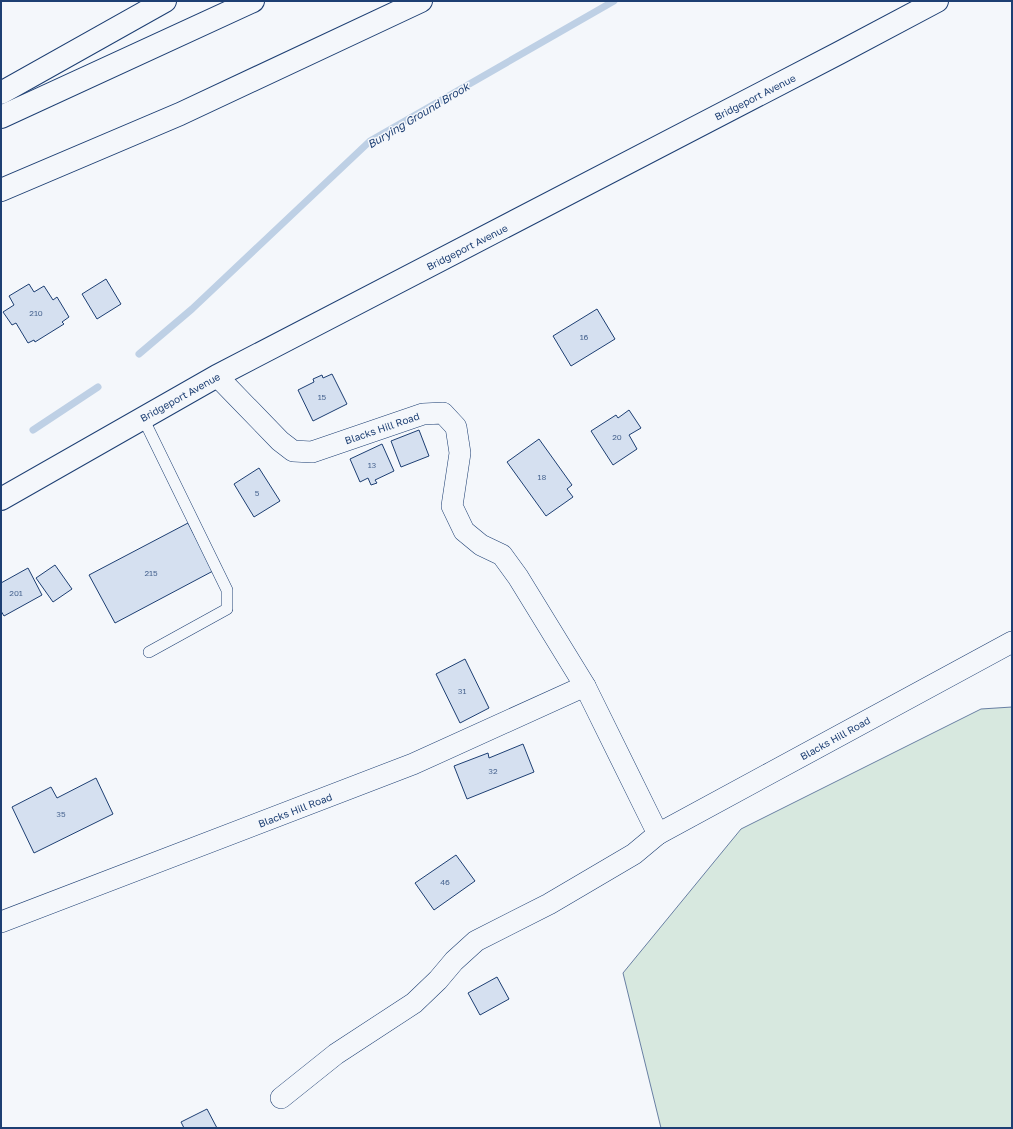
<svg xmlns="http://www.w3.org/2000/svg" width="1013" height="1129" font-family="'Golos Text',sans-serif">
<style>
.green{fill:#d7e8df;stroke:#687fa3}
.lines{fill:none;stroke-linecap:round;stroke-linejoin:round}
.stream{stroke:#bed0e5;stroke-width:7}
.building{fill:#d5e0f0;stroke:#1d3f73}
.lane-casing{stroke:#1d3f73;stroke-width:12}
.street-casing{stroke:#1d3f73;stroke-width:22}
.secondary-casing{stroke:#1d3f73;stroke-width:24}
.highway-casing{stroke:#1d3f73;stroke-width:24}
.lane{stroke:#f4f7fb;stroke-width:11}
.street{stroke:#f4f7fb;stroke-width:21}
.secondary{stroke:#f4f7fb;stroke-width:22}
.highway{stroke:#f4f7fb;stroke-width:22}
.labels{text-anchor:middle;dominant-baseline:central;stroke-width:3;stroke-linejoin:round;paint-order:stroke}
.number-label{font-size:8px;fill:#4b6792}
.street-label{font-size:10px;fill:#1d3f73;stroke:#f4f7fb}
.water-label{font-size:11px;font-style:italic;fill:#1d3f73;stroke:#f4f7fb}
</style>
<rect width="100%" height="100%" fill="#f4f7fb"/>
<polygon class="green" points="1012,707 1012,1128 661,1128 623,973 741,829 981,709"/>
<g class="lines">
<g class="stream">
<polyline points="139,354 192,309 370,141 614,1"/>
<polyline points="33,430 98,387"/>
</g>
</g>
<g class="building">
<polygon points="106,279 121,304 97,319 82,294"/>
<polygon points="29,284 34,292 44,286 53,300 57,297 69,317 62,322 64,324 35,342 34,340 28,343 16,323 12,325 3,312 14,305 9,296"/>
<polygon points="597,309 615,339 571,366 553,336"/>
<polygon points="332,374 347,404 313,421 298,390 314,382 313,379 322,375 323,378"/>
<polygon points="629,410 641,428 629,435 637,449 613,465 591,431 616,415 618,418"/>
<polygon points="419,430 429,456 401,467 391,441"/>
<polygon points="539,439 572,485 567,489 573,497 546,516 507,462"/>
<polygon points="382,444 394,471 375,480 377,483 371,485 368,478 360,482 350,459"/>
<polygon points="259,468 280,501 254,517 234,484"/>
<polygon points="188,523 213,571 115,623 89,575"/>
<polygon points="55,565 72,589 53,602 36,578"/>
<polygon points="28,568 42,595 4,616 1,611 1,583"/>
<polygon points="465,659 489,708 460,723 436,674"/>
<polygon points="523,744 534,772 467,799 454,766 488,753 489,758"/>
<polygon points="96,778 113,814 34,853 12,807 51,787 57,798"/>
<polygon points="456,855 475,881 434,910 415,883"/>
<polygon points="497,977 509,999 480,1015 468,993"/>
<polygon points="207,1109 217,1128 184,1128 181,1122"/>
</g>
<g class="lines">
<g class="lane-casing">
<polyline id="lane" points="143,418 227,590 227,609 149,652"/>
</g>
<g class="street-casing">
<g id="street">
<polyline points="217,376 280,441 293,451 312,452 423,414 443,413 456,427 460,453 452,506 464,531 481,545 502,555 518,577 585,686 658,834 1012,642"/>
<polyline points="1,922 413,764 585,686"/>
<polyline points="281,1098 336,1054 414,1003 438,980 454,961 476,941 549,904 634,854 658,834"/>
</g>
</g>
<g class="secondary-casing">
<polyline id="secondary" points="1,499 217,376 839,53 937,1"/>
</g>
<g class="highway-casing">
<g id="highway">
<polyline points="1,93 165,1"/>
<polyline points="1,117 253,1"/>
<polyline points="1,190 180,114 421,1"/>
</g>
</g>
<use href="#lane" class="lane"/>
<use href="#street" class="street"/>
<use href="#secondary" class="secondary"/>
<use href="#highway" class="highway"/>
</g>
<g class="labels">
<g class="number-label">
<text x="36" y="313">210</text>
<text x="584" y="337">16</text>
<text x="322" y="397">15</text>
<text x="617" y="437">20</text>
<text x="372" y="465">13</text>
<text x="542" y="477">18</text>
<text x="257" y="493">5</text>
<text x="151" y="573">215</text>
<text x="16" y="593">201</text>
<text x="462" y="691">31</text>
<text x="493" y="771">32</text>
<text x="61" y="814">35</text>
<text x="445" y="882">46</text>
</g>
<g class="street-label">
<text transform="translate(755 97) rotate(-27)">Bridgeport Avenue</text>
<text transform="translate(467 247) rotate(-27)">Bridgeport Avenue</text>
<text transform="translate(180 397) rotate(-29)">Bridgeport Avenue</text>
<text transform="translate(382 428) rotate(-19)">Blacks Hill Road</text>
<text transform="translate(835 738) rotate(-29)">Blacks Hill Road</text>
<text transform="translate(295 810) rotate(-21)">Blacks Hill Road</text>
</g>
<g class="water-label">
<text transform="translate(418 115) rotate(-31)">Burying Ground Brook</text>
</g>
</g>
<rect width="1013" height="1129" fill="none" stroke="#1d3f73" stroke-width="4"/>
</svg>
